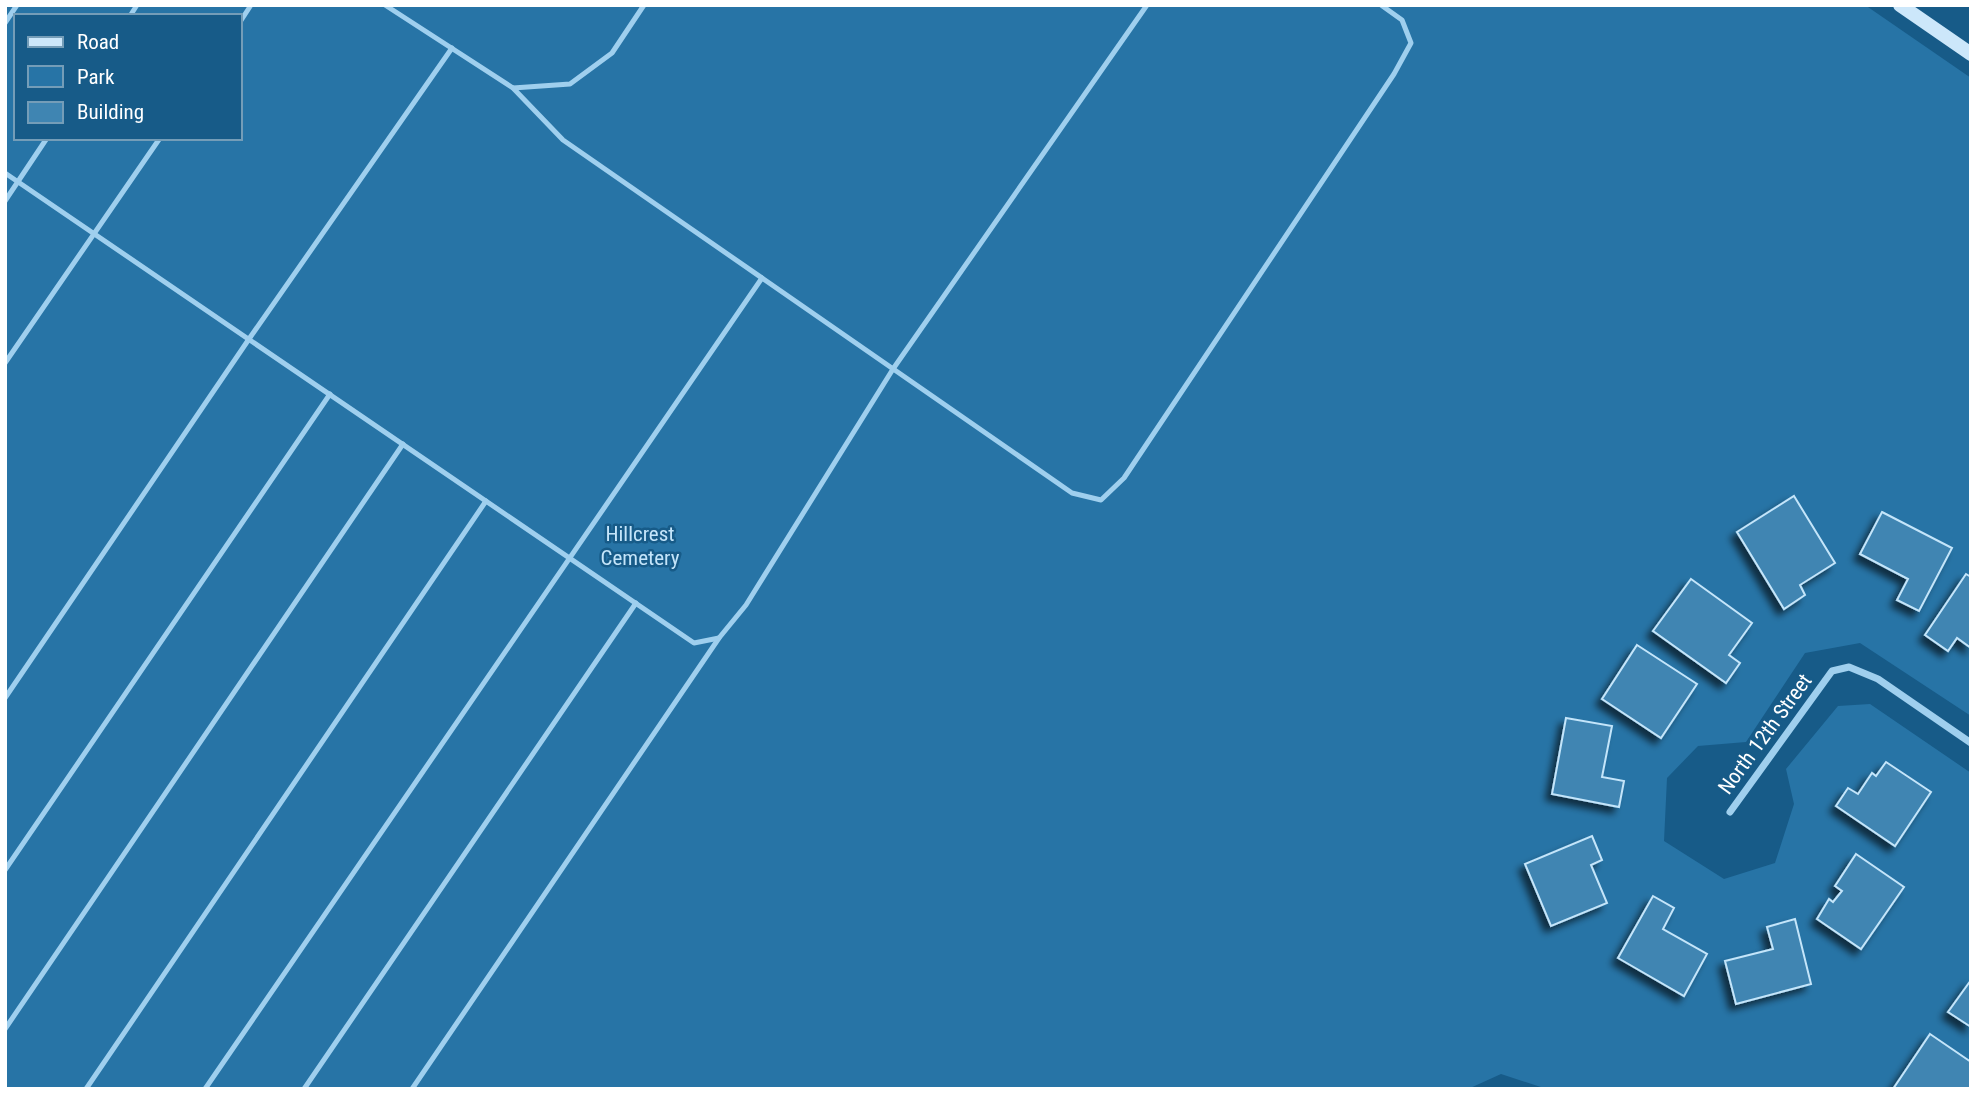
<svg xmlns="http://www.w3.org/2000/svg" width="1976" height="1094" font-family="'Roboto Condensed',sans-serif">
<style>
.green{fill:#2774a6;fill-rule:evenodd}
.building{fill:#3f85b2;stroke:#c4e5fa;stroke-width:2;filter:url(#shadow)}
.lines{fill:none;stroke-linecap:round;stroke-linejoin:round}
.lane{stroke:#9fcfee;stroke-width:5}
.street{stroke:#9fcfee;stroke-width:7}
.secondary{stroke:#cce7fa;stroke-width:14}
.labels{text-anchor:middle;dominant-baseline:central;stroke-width:5;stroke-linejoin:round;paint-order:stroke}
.park-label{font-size:21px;fill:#c4e5fa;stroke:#175b88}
.street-label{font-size:21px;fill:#fff;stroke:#175b88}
</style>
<defs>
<filter id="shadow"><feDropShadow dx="-6" dy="6" stdDeviation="3.5" flood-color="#0009"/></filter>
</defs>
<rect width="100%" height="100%" fill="#175b88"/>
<path class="green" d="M5,5h1860l106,73v638l-111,-73 -55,10 -59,89 -48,4 -31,32 -3,63 60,38 51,-16 19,-59 -8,-35 52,-63 32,-2 101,69v316h-424l-46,-15 -33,15h-1463zM16,16h224v122h-224z"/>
<g class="building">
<polygon points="1794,496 1835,563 1800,585 1805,595 1784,609 1737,532"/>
<polygon points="1882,512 1952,548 1919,611 1897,600 1908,579 1860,554"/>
<polygon points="1966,574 1971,577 1971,648 1957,638 1948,651 1925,635"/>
<polygon points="1691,579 1752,623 1729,655 1740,663 1726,683 1653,631"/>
<polygon points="1637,645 1697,684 1661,738 1602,699"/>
<polygon points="1566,718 1612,726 1602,777 1624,781 1619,807 1552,794"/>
<polygon points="1886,762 1931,792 1895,846 1836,806 1848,788 1858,794 1872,773 1876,776"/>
<polygon points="1592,836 1602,860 1591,865 1607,903 1551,926 1525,864"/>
<polygon points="1856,854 1904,887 1861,949 1817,919 1829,899 1833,902 1842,891 1835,886"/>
<polygon points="1653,896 1674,908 1663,929 1707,954 1684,996 1618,958"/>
<polygon points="1795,919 1811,984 1736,1004 1725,961 1773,949 1767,927"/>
<polygon points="1971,980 1971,1027 1948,1012"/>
<polygon points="1930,1034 1971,1062 1971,1089 1893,1089"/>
</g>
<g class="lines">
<g class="lane">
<polyline points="385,5 513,88 570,84 612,53 644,5"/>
<polyline points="130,16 137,5"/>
<polyline points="240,22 251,5"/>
<polyline points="5,23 17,5"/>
<polyline points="513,88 563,140 1072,493 1101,500 1124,478 1394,74 1411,43 1402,20 1381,5"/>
<polyline points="5,173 694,643 719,638 746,605 893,369 1147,5"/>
<polyline points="5,201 47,138"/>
<polyline points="5,363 160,138"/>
<polyline points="5,698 249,339 452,48"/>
<polyline points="5,870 330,394"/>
<polyline points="5,1029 403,444"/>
<polyline points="86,1089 486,501"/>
<polyline points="205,1089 762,278"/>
<polyline points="304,1089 636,603"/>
<polyline points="412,1089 719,638"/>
</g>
<polyline class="street" points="1730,812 1832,671 1849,667 1878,679 1971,743"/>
<polyline class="secondary" points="1900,5 1971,54"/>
</g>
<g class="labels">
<g class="park-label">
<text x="640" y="534">Hillcrest<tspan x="640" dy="24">Cemetery</tspan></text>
</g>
<g class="street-label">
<text transform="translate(1765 734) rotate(-54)">North 12th Street</text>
</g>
</g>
<rect width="1976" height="1094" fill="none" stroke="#ffffff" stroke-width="14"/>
<rect x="14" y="14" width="228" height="126" fill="#175b88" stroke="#749db8" stroke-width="2"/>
<rect x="28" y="37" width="35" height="10" fill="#cce7fa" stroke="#749db8" stroke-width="2"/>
<text x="77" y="49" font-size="21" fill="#ffffff">Road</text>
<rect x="28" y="66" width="35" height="21" fill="#2774a6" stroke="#749db8" stroke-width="2"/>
<text x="77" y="84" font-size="21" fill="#ffffff">Park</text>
<rect x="28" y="102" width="35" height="21" fill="#3f85b2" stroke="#749db8" stroke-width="2"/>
<text x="77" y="119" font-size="21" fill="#ffffff">Building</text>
</svg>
